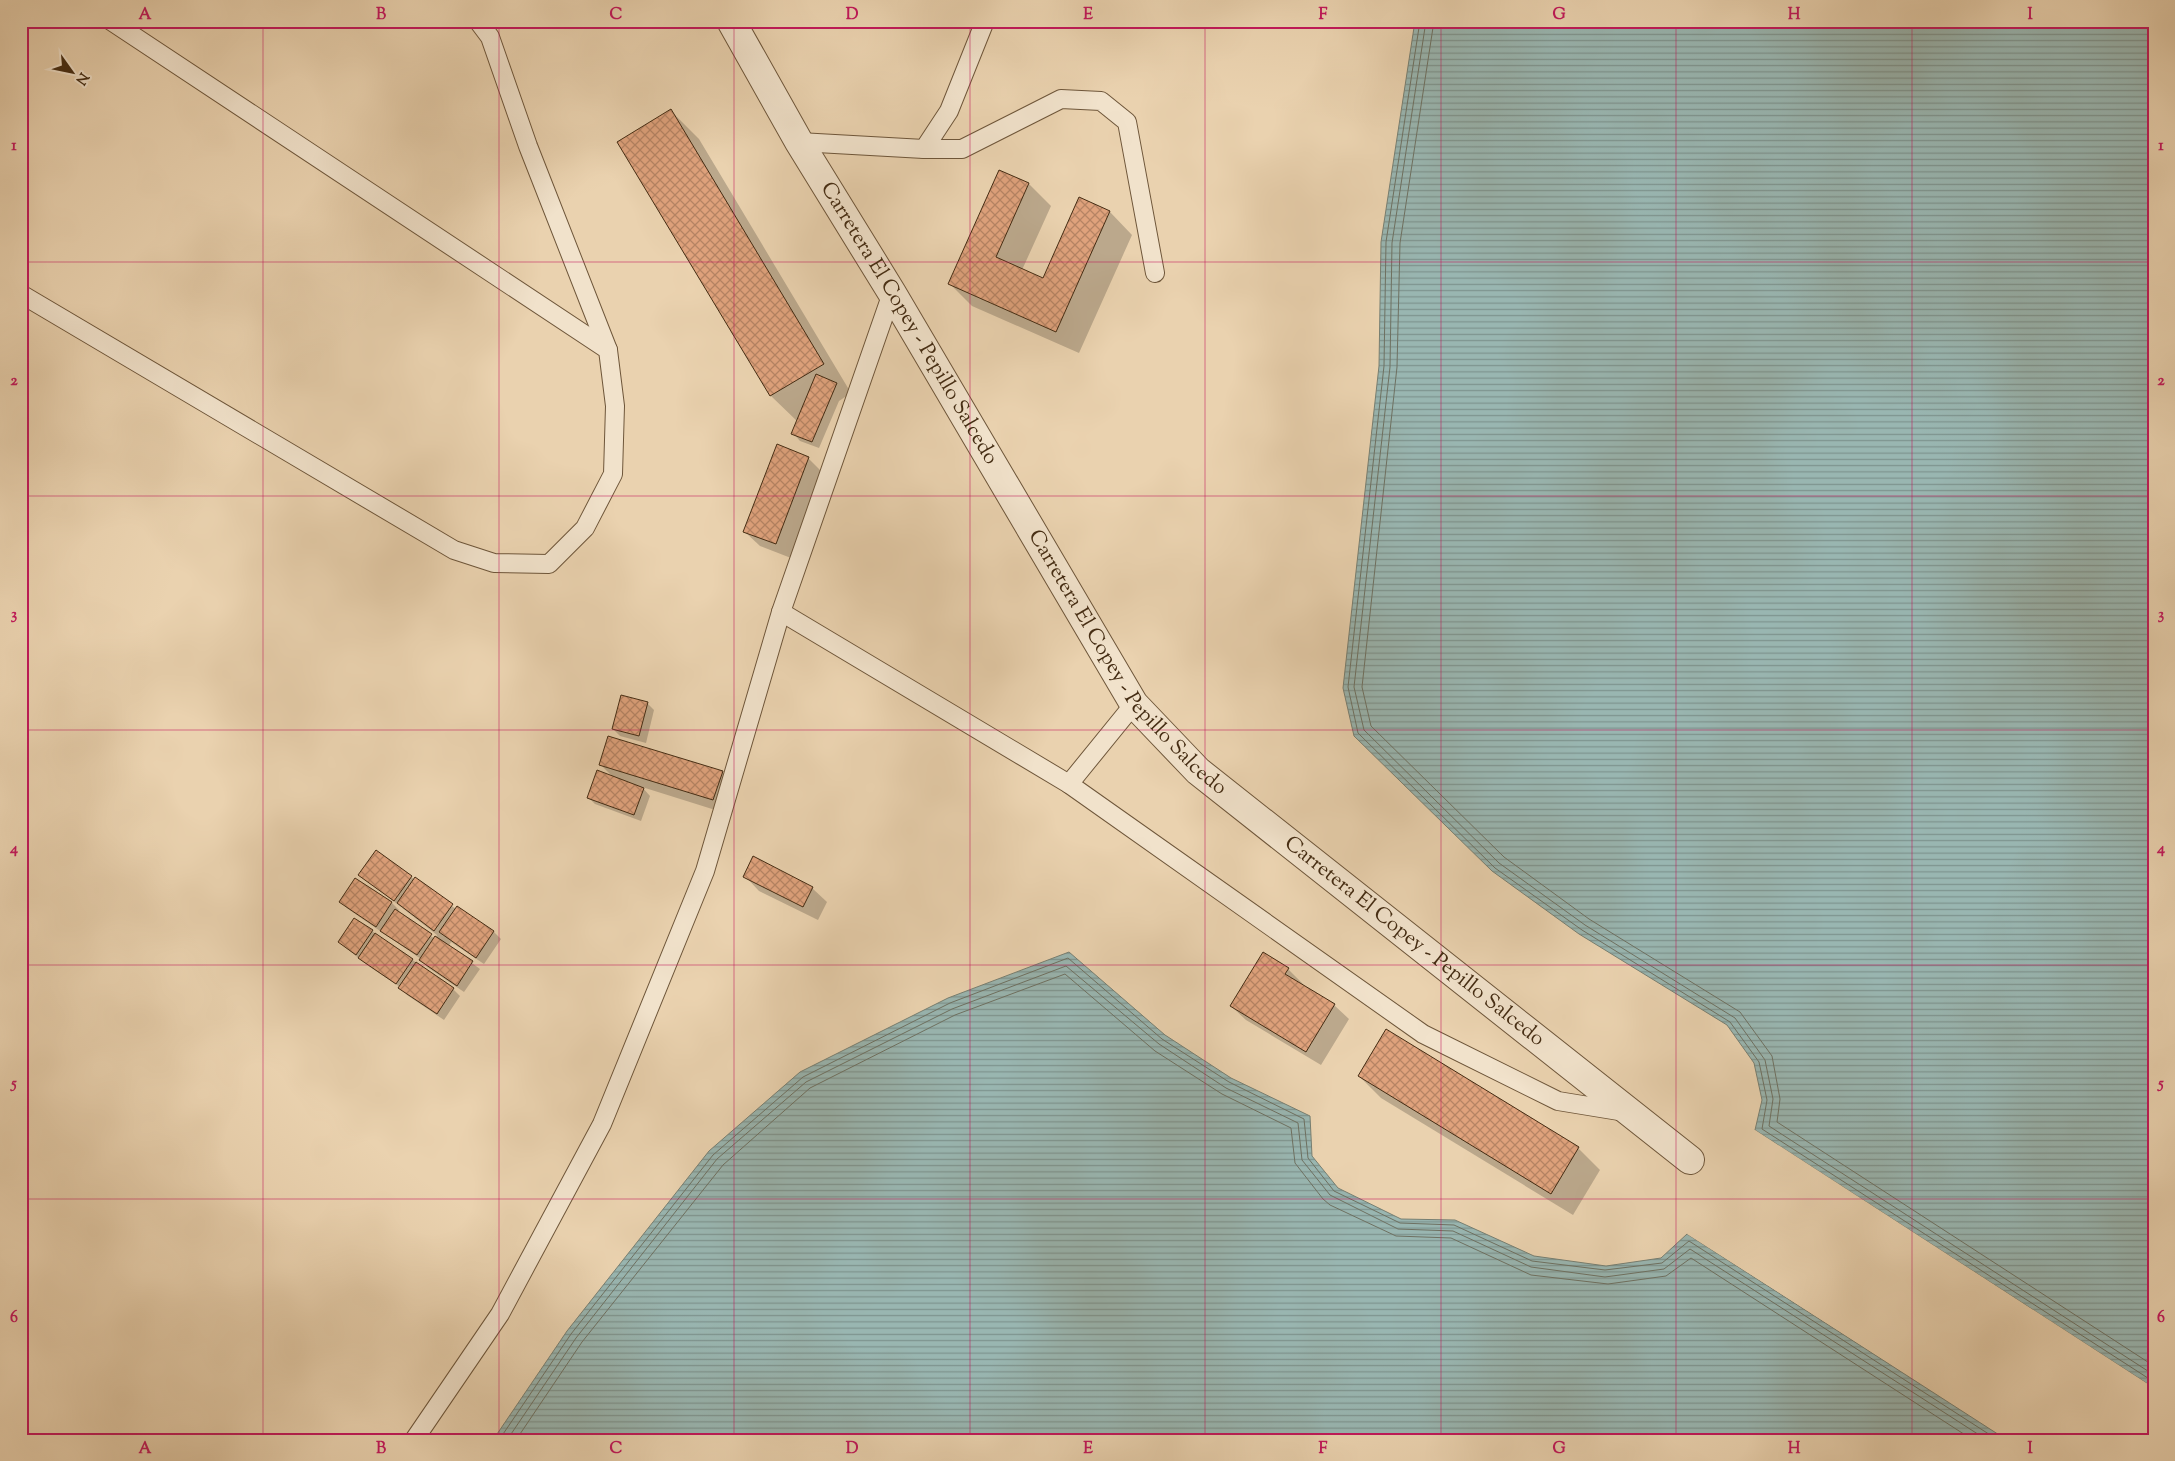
<svg xmlns="http://www.w3.org/2000/svg" width="2175" height="1461" font-family="'Sorts Mill Goudy',serif">
<style>
.water{fill:url(#water-rules);stroke:#777f72}
.pier{fill:#ead2af}
.shadow{fill:#0003}
.lines{fill:none;stroke-linecap:round;stroke-linejoin:round}
.shore{stroke:#6e7162;stroke-width:1}
.building{fill:url(#building-cross-hatch);stroke:#442c13}
.lane-casing{stroke:#6e563a;stroke-width:20}
.street-casing{stroke:#6e563a;stroke-width:30}
.lane{stroke:#f1e2cb;stroke-width:18}
.street{stroke:#f1e2cb;stroke-width:28}
.grid{fill:none;stroke:#c2185b;stroke-width:1;stroke-opacity:0.55}
.labels{text-anchor:middle;dominant-baseline:central;stroke-width:5;stroke-linejoin:round;paint-order:stroke}
.street-label{font-size:21px;fill:#442c13;stroke:#f1e2cb}
.neatline{fill:none;stroke:#c2185b;stroke-width:2}
.grid-label{font-size:16px;text-anchor:middle;font-weight:bold;fill:#c2185b}
</style>
<defs>
<pattern id="water-rules" width="6" height="5" patternUnits="userSpaceOnUse" patternTransform="scale(1.25)"><rect width="6" height="5" fill="#99b6b1"/><path d="M0 2.5h6" fill="none" stroke="#7e948f"/></pattern>
<pattern id="building-cross-hatch" width="8" height="8" patternUnits="userSpaceOnUse" patternTransform="scale(1.25)"><rect width="8" height="8" fill="#dfa27c"/><path d="M0 0l8 8M0 8l8-8" fill="none" stroke="#b68464"/></pattern>
</defs>
<rect width="100%" height="100%" fill="#ead2af"/>
<filter id="stains"><feTurbulence type="fractalNoise" baseFrequency=".004" numOctaves="4"/><feColorMatrix values="0 0 0 0 .2 0 0 0 0 .09 0 0 0 0 .02 0 0 0 .5 -.17"/></filter>
<radialGradient id="worn" r=".72"><stop offset=".6" stop-color="#630" stop-opacity="0"/><stop offset="1" stop-color="#630" stop-opacity=".3"/></radialGradient>
<g class="water">
<polygon points="1415,21 2154,21 2154,1388 1755,1130 1762,1100 1754,1063 1727,1025 1579,934 1492,871 1354,736 1343,688 1379,366 1381,242"/>
<polygon points="1069,952 1165,1035 1231,1078 1310,1116 1312,1156 1338,1188 1401,1219 1455,1220 1534,1256 1606,1266 1661,1258 1687,1234 2007,1440 493,1440 567,1331 709,1151 800,1072 948,998"/>
</g>
<g class="pier">
<polygon points="1755,1130 2154,1388 2154,1391 1753,1132"/>
<polygon points="1689,1232 2009,1438 2010,1440 1687,1234"/>
</g>
<g class="shadow">
<polygon points="671,111 699,139 851,393 839,401 819,448 800,441 793,433 798,422 771,396 619,142"/>
<polygon points="1000,172 1029,184 1051,206 1022,270 1043,280 1079,199 1110,212 1132,235 1079,353 972,306 950,284"/>
<polygon points="808,458 823,473 791,558 760,546 745,532"/>
<polygon points="647,703 654,710 646,743 620,736 613,729"/>
<polygon points="600,764 722,772 737,787 728,814 642,787 650,796 641,821 595,804 588,797 614,778"/>
<polygon points="360,875 411,877 456,909 457,908 494,932 501,939 484,964 451,942 449,946 480,969 464,992 427,967 421,959 348,909 341,902 355,880 392,903 399,910 397,912 435,939 437,935"/>
<polygon points="745,876 812,888 827,902 818,920 759,891"/>
<polygon points="372,931 453,989 460,996 444,1020 407,995 400,987 367,965 339,942"/>
<polygon points="1288,969 1303,984 1302,985 1334,1005 1349,1019 1321,1065 1246,1020 1231,1006"/>
<polygon points="1387,1031 1578,1148 1600,1170 1573,1215 1381,1098 1359,1076"/>
</g>
<g class="lines">
<g class="shore">
<polyline points="1420,21 1386,242 1384,366 1348,687 1358,733 1495,868 1582,930 1730,1022 1759,1062 1767,1100 1762,1129 2154,1382"/>
<polyline points="1426,21 1392,243 1390,367 1354,687 1364,730 1499,863 1585,925 1735,1018 1765,1060 1773,1099 1769,1126 2154,1375"/>
<polyline points="1434,21 1400,243 1397,367 1362,687 1371,726 1504,857 1589,919 1740,1012 1772,1056 1780,1099 1777,1122 2154,1366"/>
<polyline points="499,1440 571,1334 713,1155 803,1077 950,1003 1068,958 1162,1039 1229,1082 1304,1119 1308,1158 1334,1191 1400,1223 1454,1225 1532,1261 1605,1270 1662,1263 1689,1241 1998,1440"/>
<polyline points="507,1440 576,1338 717,1159 806,1082 952,1009 1066,966 1159,1044 1226,1088 1298,1123 1302,1160 1330,1195 1398,1229 1453,1231 1531,1267 1605,1277 1664,1269 1690,1249 1987,1440"/>
<polyline points="516,1440 582,1342 723,1165 810,1088 955,1015 1065,974 1155,1051 1222,1094 1291,1128 1295,1163 1323,1199 1330,1205 1396,1236 1451,1238 1531,1275 1608,1284 1666,1276 1691,1258 1973,1440"/>
</g>
</g>
<g class="building">
<polygon points="671,109 824,364 770,396 617,142"/>
<polygon points="999,170 1029,183 996,257 1043,278 1079,197 1110,211 1056,332 948,284"/>
<polygon points="816,374 837,383 812,442 791,434"/>
<polygon points="777,444 809,457 776,544 743,532"/>
<polygon points="621,695 648,702 639,736 612,729"/>
<polygon points="608,736 723,771 713,800 599,765"/>
<polygon points="597,770 644,788 634,815 587,798"/>
<polygon points="376,850 412,876 394,901 358,875"/>
<polygon points="753,856 813,887 803,907 743,877"/>
<polygon points="415,877 453,904 434,931 397,903"/>
<polygon points="355,878 392,902 376,927 339,902"/>
<polygon points="457,906 494,931 476,958 439,932"/>
<polygon points="395,909 432,934 417,955 380,931"/>
<polygon points="354,918 373,930 356,955 338,942"/>
<polygon points="375,933 413,959 396,984 358,958"/>
<polygon points="435,936 473,961 457,986 419,960"/>
<polygon points="1263,952 1289,968 1285,974 1335,1004 1306,1052 1230,1006"/>
<polygon points="416,962 454,988 437,1014 398,988"/>
<polygon points="1386,1029 1579,1147 1551,1194 1358,1076"/>
</g>
<g class="lines">
<g class="lane-casing">
<g id="lane">
<polyline points="478,21 490,37 528,146 608,350"/>
<polyline points="799,142 924,149 949,111 985,21"/>
<polyline points="924,149 962,149 1061,99 1101,101 1127,122 1155,273"/>
<polyline points="21,294 454,550 494,563 549,564 585,528 613,474 615,406 608,350 111,21"/>
<polyline points="781,612 1069,784 1423,1034 1558,1101 1625,1112"/>
<polyline points="1069,784 1134,704"/>
<polyline points="414,1440 500,1314 602,1124 705,871 781,612 892,293"/>
</g>
</g>
<g class="street-casing">
<g id="street">
<path id="s1" d="M731,21l68,121 93,151 242,411 64,67 492,389"/>
</g>
</g>
<use href="#lane" class="lane"/>
<use href="#street" class="street"/>
</g>
<path class="grid" d="M263,21v1419M499,21v1419M734,21v1419M970,21v1419M1205,21v1419M1441,21v1419M1676,21v1419M1912,21v1419M21,262h2133M21,496h2133M21,730h2133M21,965h2133M21,1199h2133"/>
<g class="labels">
<g class="street-label">
<text stroke="none"><textPath href="#s1" startOffset="351">Carretera El Copey - Pepillo Salcedo</textPath></text>
<text stroke="none"><textPath href="#s1" startOffset="756">Carretera El Copey - Pepillo Salcedo</textPath></text>
<text stroke="none"><textPath href="#s1" startOffset="1161">Carretera El Copey - Pepillo Salcedo</textPath></text>
</g>
</g>
<rect width="2175" height="1461" fill="none" stroke="#ead2af" stroke-width="55"/>
<g transform="translate(72 72) rotate(123)" stroke="#f1e2cb" stroke-width="4" paint-order="stroke">
<path d="M0-4L9 19L0 12L-9 19Z" fill="#442c13"/>
<text y="-8" font-size="14" font-weight="bold" text-anchor="middle" fill="#442c13">N</text>
</g>
<rect x="28" y="28" width="2120" height="1406" class="neatline"/>
<g class="grid-label">
<text x="145" y="19">A</text>
<text x="381" y="19">B</text>
<text x="616" y="19">C</text>
<text x="852" y="19">D</text>
<text x="1088" y="19">E</text>
<text x="1323" y="19">F</text>
<text x="1559" y="19">G</text>
<text x="1794" y="19">H</text>
<text x="2030" y="19">I</text>
<text x="14" y="150">1</text>
<text x="2161" y="150">1</text>
<text x="14" y="385">2</text>
<text x="2161" y="385">2</text>
<text x="14" y="619">3</text>
<text x="2161" y="619">3</text>
<text x="14" y="853">4</text>
<text x="2161" y="853">4</text>
<text x="14" y="1088">5</text>
<text x="2161" y="1088">5</text>
<text x="14" y="1322">6</text>
<text x="2161" y="1322">6</text>
<text x="145" y="1453">A</text>
<text x="381" y="1453">B</text>
<text x="616" y="1453">C</text>
<text x="852" y="1453">D</text>
<text x="1088" y="1453">E</text>
<text x="1323" y="1453">F</text>
<text x="1559" y="1453">G</text>
<text x="1794" y="1453">H</text>
<text x="2030" y="1453">I</text>
</g>
<rect width="100%" height="100%" filter="url(#stains)"/>
<rect width="100%" height="100%" fill="url(#worn)"/>
</svg>
